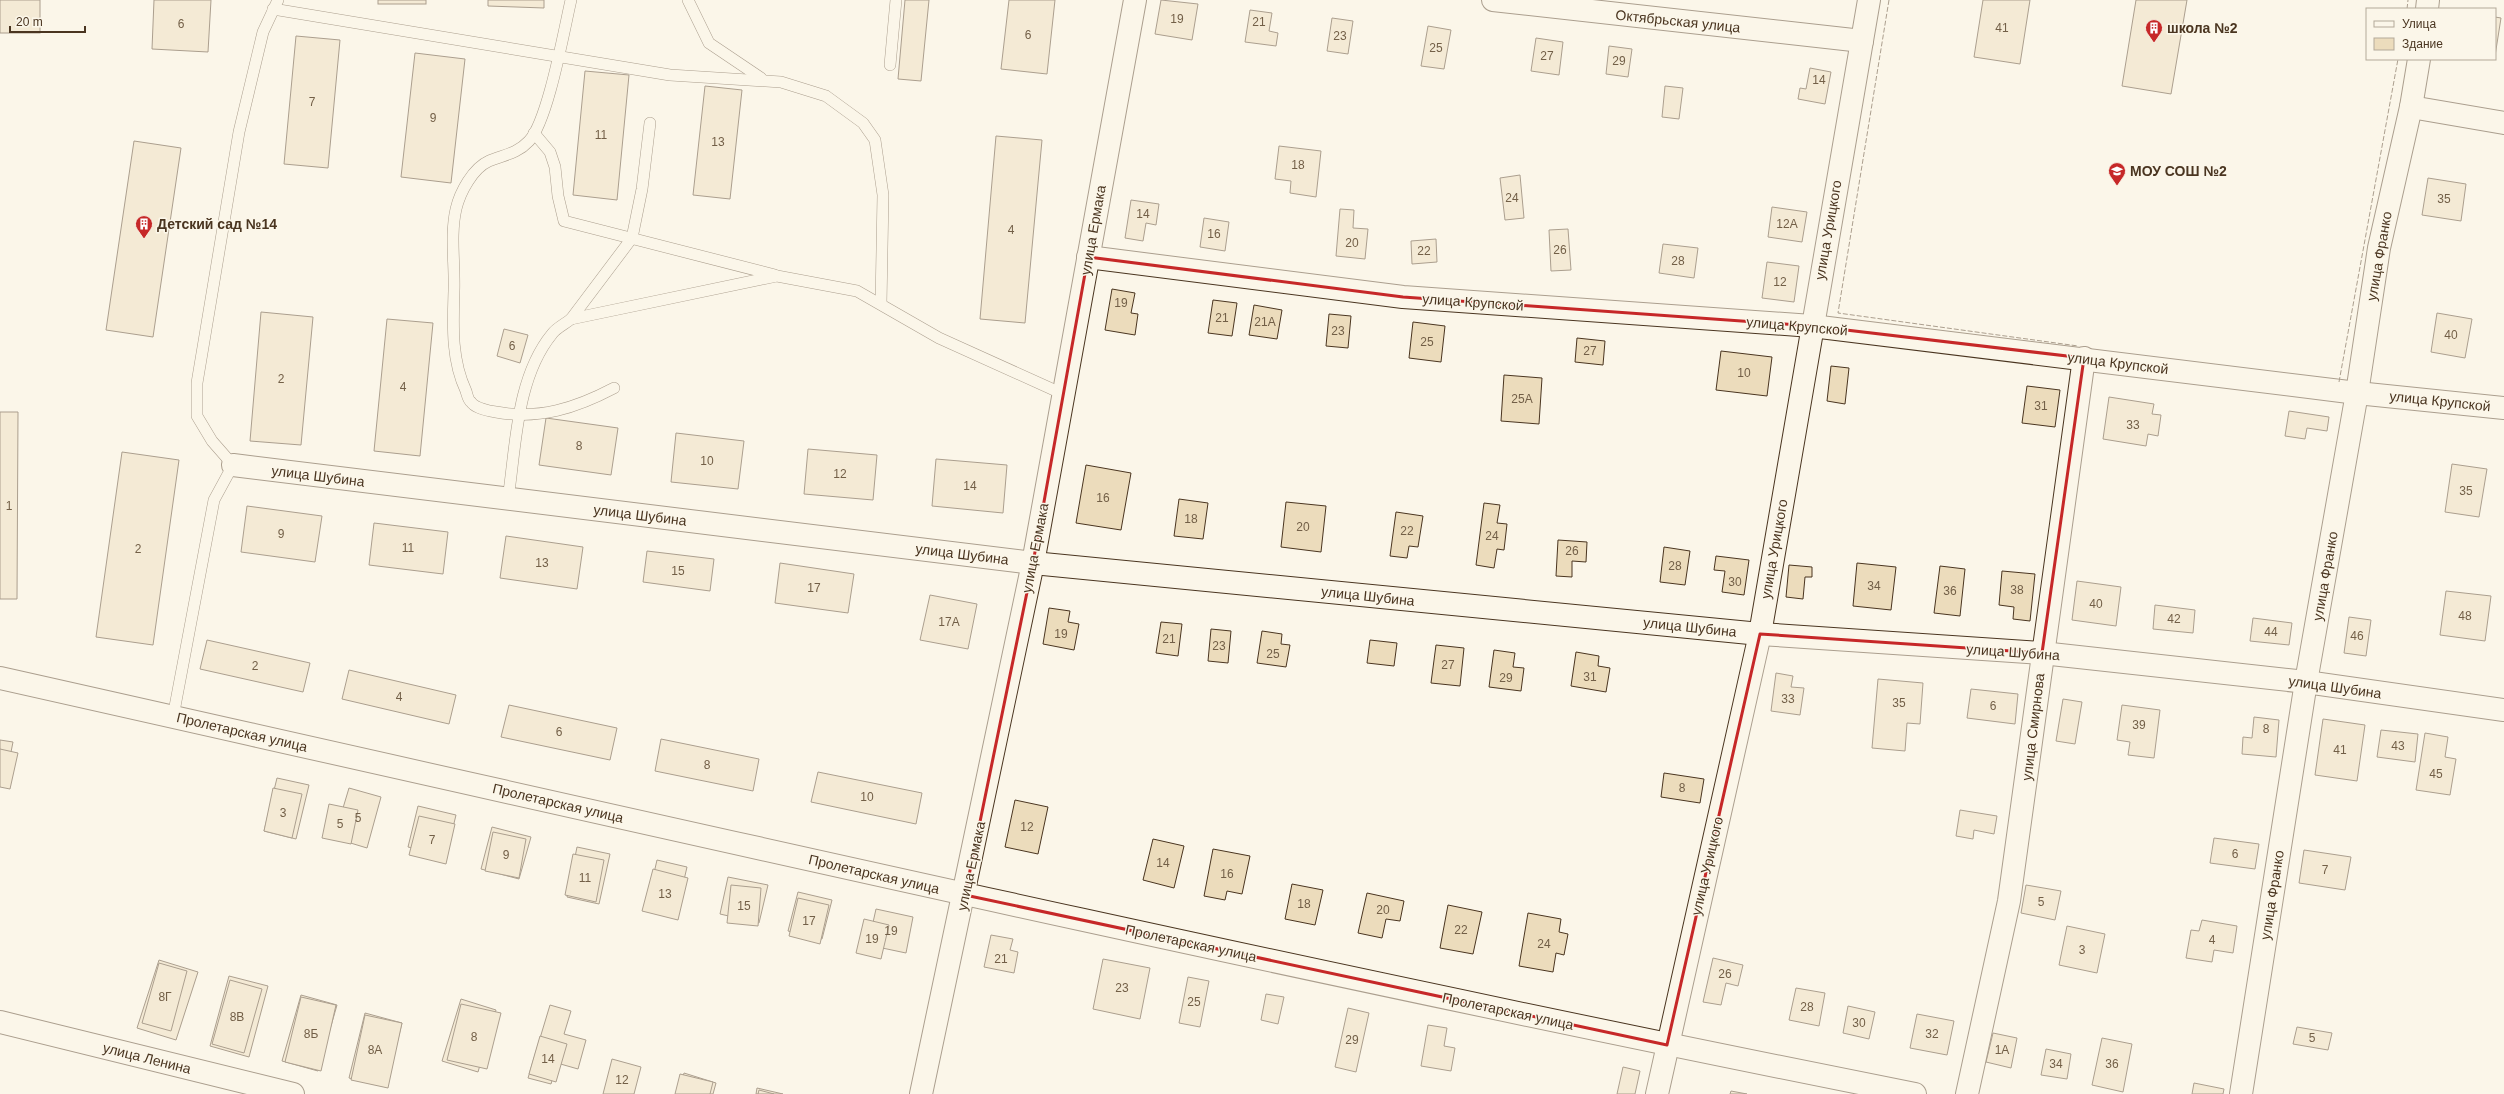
<svg xmlns="http://www.w3.org/2000/svg" width="2504" height="1094" font-family="Helvetica,sans-serif">
<style>
.building{fill:#ecdcbc;stroke:#4a3520}
.lines{fill:none;stroke-linecap:round;stroke-linejoin:round}
.service-casing{stroke:#4a3520;stroke-width:12}
.minor-casing{stroke:#4a3520;stroke-width:24}
.tertiary-casing{stroke:#4a3520;stroke-width:24}
.service{stroke:#fbf6e9;stroke-width:11}
.minor{stroke:#fbf6e9;stroke-width:22}
.tertiary{stroke:#fbf6e9;stroke-width:22}
.fence{stroke:#4a3520;stroke-width:1;stroke-dasharray:5 2;stroke-linecap:butt}
.marked{fill:none;stroke:#c62828;stroke-width:3;stroke-linejoin:round}
.labels{text-anchor:middle;dominant-baseline:central;stroke-width:3;stroke-linejoin:round;paint-order:stroke}
.number-label{font-size:12px;fill:#725f47}
.street-label{font-size:14px;fill:#4a3520;stroke:#fbf6e9}
.poi-label{font-size:14px;font-weight:bold;fill:#4a3520;stroke:#fbf6e9;text-anchor:start}
</style>
<rect width="100%" height="100%" fill="#fbf6e9"/>
<g class="building">
<rect x="0" y="0" width="40" height="33"/>
<polygon points="154,0 211,0 208,52 152,49"/>
<rect x="378" y="0" width="48" height="4"/>
<polygon points="488,0 544,0 544,8 488,6"/>
<polygon points="905,0 929,0 921,81 898,79"/>
<polygon points="1009,0 1055,0 1047,74 1001,69"/>
<polygon points="1161,0 1198,4 1192,40 1155,34"/>
<polygon points="1983,0 2030,0 2020,64 1974,57"/>
<polygon points="2136,0 2187,0 2171,94 2122,86"/>
<polygon points="1250,10 1272,13 1269,31 1278,33 1276,46 1245,42"/>
<polygon points="2495,17 2501,18 2495,56"/>
<polygon points="1332,18 1353,21 1348,54 1327,51"/>
<polygon points="1428,26 1451,30 1444,69 1421,66"/>
<polygon points="296,36 340,40 328,168 284,164"/>
<polygon points="1536,38 1563,42 1559,75 1531,71"/>
<polygon points="1609,46 1632,49 1628,77 1606,74"/>
<polygon points="415,53 465,59 451,183 401,177"/>
<polygon points="1810,68 1831,72 1825,104 1798,99 1800,88 1806,89"/>
<polygon points="585,71 629,75 617,200 573,195"/>
<polygon points="705,86 742,90 730,199 693,195"/>
<polygon points="1665,86 1683,88 1679,119 1662,117"/>
<polygon points="996,136 1042,140 1025,323 980,319"/>
<polygon points="134,141 181,148 153,337 106,330"/>
<polygon points="1279,146 1321,151 1316,197 1290,193 1291,181 1275,179"/>
<polygon points="1520,175 1524,218 1505,220 1500,178"/>
<polygon points="2428,178 2466,184 2461,221 2422,215"/>
<polygon points="1131,200 1159,204 1156,225 1146,223 1143,241 1125,238"/>
<polygon points="1772,207 1807,212 1802,242 1768,237"/>
<polygon points="1340,209 1354,210 1353,228 1368,229 1365,259 1336,256"/>
<polygon points="1204,218 1229,222 1225,251 1200,247"/>
<polygon points="1568,229 1571,270 1551,271 1549,230"/>
<polygon points="1436,239 1437,262 1412,264 1411,241"/>
<polygon points="1663,244 1698,248 1694,278 1659,273"/>
<polygon points="1767,262 1799,266 1794,302 1762,298"/>
<polygon points="1112,289 1135,293 1131,313 1138,314 1135,335 1105,330"/>
<polygon points="1213,300 1237,303 1232,336 1208,333"/>
<polygon points="1254,305 1282,310 1277,339 1249,335"/>
<polygon points="261,312 313,317 301,445 250,441"/>
<polygon points="2437,313 2472,319 2465,358 2431,352"/>
<polygon points="1329,314 1351,316 1348,348 1326,346"/>
<polygon points="387,319 433,323 420,456 374,451"/>
<polygon points="1413,322 1445,326 1441,362 1409,358"/>
<polygon points="504,329 528,335 520,363 497,356"/>
<polygon points="1577,338 1605,341 1603,365 1575,362"/>
<polygon points="1721,351 1772,357 1767,396 1716,390"/>
<polygon points="1831,366 1849,368 1845,404 1827,401"/>
<polygon points="1504,375 1542,378 1539,424 1501,421"/>
<polygon points="2027,386 2060,390 2055,427 2022,423"/>
<polygon points="2109,397 2154,404 2152,414 2161,415 2158,436 2148,434 2146,446 2103,439"/>
<polygon points="2289,411 2329,417 2327,431 2307,428 2305,439 2285,436"/>
<polygon points="0,412 18,412 17,599 0,599"/>
<polygon points="546,418 618,428 611,475 539,465"/>
<polygon points="676,433 744,441 738,489 671,482"/>
<polygon points="808,449 877,455 873,500 804,494"/>
<polygon points="122,452 179,460 153,645 96,637"/>
<polygon points="936,459 1007,465 1003,513 932,506"/>
<polygon points="2452,464 2487,469 2479,517 2445,512"/>
<polygon points="1086,465 1131,473 1121,530 1076,523"/>
<polygon points="1179,499 1208,503 1203,539 1174,536"/>
<polygon points="1286,502 1326,506 1321,552 1281,547"/>
<polygon points="1484,503 1500,505 1497,523 1507,524 1504,550 1497,549 1494,568 1476,565"/>
<polygon points="247,506 322,516 315,562 241,552"/>
<polygon points="1396,512 1423,516 1418,547 1409,546 1407,558 1390,556"/>
<polygon points="374,523 448,532 443,574 369,565"/>
<polygon points="506,536 583,547 577,589 500,578"/>
<polygon points="1558,540 1587,542 1586,562 1572,561 1572,577 1556,576"/>
<polygon points="1664,547 1690,551 1685,585 1660,582"/>
<polygon points="647,551 714,559 710,591 643,582"/>
<polygon points="1716,556 1749,560 1744,595 1722,592 1725,571 1714,570"/>
<polygon points="780,563 854,574 848,613 775,603"/>
<polygon points="1857,563 1896,567 1891,610 1853,606"/>
<polygon points="1789,565 1812,567 1812,577 1805,577 1803,599 1786,597"/>
<polygon points="1940,566 1965,569 1960,616 1934,613"/>
<polygon points="2002,571 2035,574 2030,621 2013,619 2014,607 1999,605"/>
<polygon points="2077,581 2121,587 2116,626 2072,620"/>
<polygon points="2446,591 2491,596 2485,641 2440,635"/>
<polygon points="930,595 977,604 968,649 920,640"/>
<polygon points="2155,605 2195,610 2193,633 2153,629"/>
<polygon points="1049,608 1070,611 1068,622 1079,624 1074,650 1043,644"/>
<polygon points="2349,617 2371,620 2366,656 2344,653"/>
<polygon points="2253,618 2292,623 2289,645 2250,641"/>
<polygon points="1161,622 1182,624 1178,656 1156,653"/>
<polygon points="1211,629 1231,631 1228,663 1208,661"/>
<polygon points="1262,631 1282,634 1281,644 1290,645 1286,667 1257,663"/>
<polygon points="207,640 310,663 303,692 200,669"/>
<polygon points="1370,640 1397,643 1394,666 1367,663"/>
<polygon points="1436,645 1464,648 1460,686 1431,683"/>
<polygon points="1494,650 1515,653 1513,667 1524,668 1521,691 1489,687"/>
<polygon points="1576,652 1599,656 1598,666 1610,668 1606,692 1571,686"/>
<polygon points="349,670 456,695 449,724 342,699"/>
<polygon points="1776,673 1793,676 1791,687 1804,688 1800,715 1771,711"/>
<polygon points="1878,679 1923,683 1920,724 1907,723 1905,751 1872,748"/>
<polygon points="1971,689 2018,694 2015,724 1967,718"/>
<polygon points="2063,699 2082,702 2075,744 2056,741"/>
<polygon points="509,705 617,728 610,760 501,737"/>
<polygon points="2122,705 2160,710 2154,758 2128,755 2130,742 2117,740"/>
<polygon points="2254,717 2279,720 2276,757 2242,754 2243,737 2252,738"/>
<polygon points="2323,719 2365,725 2357,781 2315,775"/>
<polygon points="2381,730 2418,734 2415,762 2377,757"/>
<polygon points="2425,733 2448,737 2445,757 2456,759 2450,795 2416,790"/>
<polygon points="661,739 759,759 753,791 655,771"/>
<polygon points="0,740 13,742 4,787 0,786"/>
<polygon points="0,749 18,753 10,789 0,787"/>
<polygon points="818,772 922,793 916,824 811,802"/>
<polygon points="1664,773 1704,779 1700,803 1661,797"/>
<polygon points="277,778 309,785 296,839 264,831"/>
<polygon points="273,788 302,794 292,838 264,831"/>
<polygon points="349,788 381,797 367,848 334,838"/>
<polygon points="1015,800 1048,807 1038,854 1005,847"/>
<polygon points="329,804 358,810 351,844 322,838"/>
<polygon points="418,806 456,815 446,856 408,847"/>
<polygon points="1960,810 1997,816 1994,834 1974,830 1973,839 1956,836"/>
<polygon points="419,816 455,824 446,864 409,855"/>
<polygon points="492,827 531,837 519,879 481,869"/>
<polygon points="493,832 526,839 519,878 485,871"/>
<polygon points="2214,838 2259,844 2255,869 2210,863"/>
<polygon points="1153,839 1184,846 1174,888 1143,880"/>
<polygon points="577,847 610,854 599,904 567,897"/>
<polygon points="1213,849 1250,856 1242,894 1227,891 1225,900 1204,896"/>
<polygon points="2304,850 2351,857 2345,890 2299,883"/>
<polygon points="573,854 604,860 596,902 565,895"/>
<polygon points="657,860 687,867 678,906 648,899"/>
<polygon points="653,869 688,878 678,920 642,911"/>
<polygon points="728,877 768,885 759,923 720,914"/>
<polygon points="1292,884 1323,890 1315,925 1285,919"/>
<polygon points="731,885 761,888 758,926 727,923"/>
<polygon points="2026,885 2061,891 2055,920 2021,913"/>
<polygon points="798,892 832,900 822,939 788,931"/>
<polygon points="1367,893 1404,901 1400,921 1386,919 1382,938 1358,933"/>
<polygon points="798,898 829,905 820,944 789,936"/>
<polygon points="1448,905 1482,912 1473,954 1440,948"/>
<polygon points="876,909 913,917 906,953 868,945"/>
<polygon points="1528,913 1561,919 1559,932 1568,934 1564,955 1556,953 1553,972 1519,966"/>
<polygon points="864,919 889,925 881,959 856,953"/>
<polygon points="2202,920 2237,926 2233,953 2214,950 2212,962 2186,958 2191,930 2199,931"/>
<polygon points="2067,926 2105,934 2097,973 2059,965"/>
<polygon points="991,935 1013,939 1010,950 1018,952 1014,973 984,967"/>
<polygon points="1713,958 1743,965 1738,986 1726,983 1721,1005 1703,1002"/>
<polygon points="1103,959 1150,968 1140,1019 1093,1009"/>
<polygon points="159,960 198,972 176,1040 137,1028"/>
<polygon points="159,963 187,971 171,1031 142,1023"/>
<polygon points="229,976 268,986 249,1057 210,1046"/>
<polygon points="1188,977 1209,981 1200,1027 1179,1023"/>
<polygon points="230,980 262,989 244,1053 212,1044"/>
<polygon points="1796,988 1825,993 1819,1026 1789,1020"/>
<polygon points="1266,994 1284,997 1278,1024 1261,1020"/>
<polygon points="301,995 337,1005 318,1071 282,1061"/>
<polygon points="301,997 336,1005 321,1071 285,1062"/>
<polygon points="461,999 496,1010 478,1072 442,1061"/>
<polygon points="461,1004 501,1013 487,1069 447,1060"/>
<polygon points="550,1005 571,1011 564,1034 586,1040 578,1069 557,1063 551,1084 528,1078"/>
<polygon points="1848,1006 1875,1012 1869,1039 1843,1033"/>
<polygon points="1348,1008 1369,1013 1356,1072 1335,1067"/>
<polygon points="365,1013 402,1023 386,1087 349,1078"/>
<polygon points="1917,1014 1954,1021 1947,1055 1910,1048"/>
<polygon points="365,1015 402,1023 388,1088 351,1080"/>
<polygon points="1428,1025 1447,1028 1444,1046 1455,1048 1451,1071 1421,1066"/>
<polygon points="2297,1027 2332,1033 2328,1050 2293,1044"/>
<polygon points="1993,1033 2017,1038 2011,1068 1986,1062"/>
<polygon points="540,1036 567,1044 556,1082 529,1074"/>
<polygon points="2102,1038 2132,1044 2123,1092 2092,1085"/>
<polygon points="2046,1049 2071,1054 2067,1079 2041,1075"/>
<polygon points="612,1059 641,1067 634,1094 603,1094"/>
<polygon points="1623,1067 1640,1071 1635,1094 1617,1094"/>
<polygon points="684,1073 716,1083 713,1094 678,1094"/>
<polygon points="680,1074 713,1082 710,1094 675,1094"/>
<polygon points="2194,1083 2224,1089 2223,1094 2192,1094"/>
<polygon points="757,1088 783,1094 756,1094"/>
<polygon points="759,1090 774,1094 758,1094"/>
<polygon points="1731,1091 1747,1094 1730,1094"/>
</g>
<g class="lines">
<g class="service-casing">
<g id="service">
<path d="M571,0c-7,30 -23,121 -42,141 -12,13 -26,14 -40,20 -16,7 -29,31 -33,48 -6,26 -1,55 -2,82 -1,34 -3,68 12,100 1,3 2,9 5,11 4,6 18,9 25,10 43,8 80,-4 118,-24"/>
<polyline points="688,0 709,43 761,78"/>
<polyline points="273,9 670,75 781,82 826,96 863,123 875,140 883,195 881,304"/>
<polyline points="890,65 896,0"/>
<polyline points="534,133 550,152 555,167 558,196 564,221 775,275"/>
<polyline points="571,319 632,238 642,189 650,123"/>
<path d="M508,499c8,-53 8,-121 44,-165 4,-6 13,-10 19,-15l206,-43 80,15 82,47 124,56"/>
<polyline points="173,717 214,500 233,465 212,441 197,416 197,383 239,132 263,32 278,0"/>
</g>
</g>
<g class="minor-casing">
<g id="minor">
<polyline points="1493,0 1862,41"/>
<polyline points="2427,9 2428,0"/>
<polyline points="2411,107 2504,123"/>
<polyline points="1088,257 1403,297 1812,326 2357,393 2504,408"/>
<polyline points="233,465 1033,563 1760,634 2042,653 2306,682 2504,710"/>
<path d="M0,678c637,143 1274,289 1915,416"/>
<polyline points="0,1022 293,1094"/>
<polyline points="1657,1094 1760,634 1869,0"/>
<polyline points="1967,1094 2009,901 2084,358"/>
<polyline points="2241,1094 2306,682 2357,393 2379,248 2411,107 2419,59"/>
</g>
</g>
<g class="tertiary-casing">
<polyline id="tertiary" points="921,1094 1033,563 1135,0"/>
</g>
<use href="#service" class="service"/>
<use href="#minor" class="minor"/>
<use href="#tertiary" class="tertiary"/>
<g class="fence">
<polyline points="1889,0 1838,313 2078,346"/>
<polyline points="2407,9 2408,0"/>
<polyline points="2339,382 2398,59"/>
</g>
</g>
<path d="M0 0H2504V1094H0ZM1088,257l315,40 409,29 272,32 -42,295 -282,-19 -93,411 -702,-150 68,-332z" fill="#fbf6e9" fill-opacity=".55" fill-rule="evenodd"/>
<path class="marked" d="M1088,257l315,40 409,29 272,32 -42,295 -282,-19 -93,411 -702,-150 68,-332z"/>
<defs>
<g id="building-pin" transform="scale(0.9)"><path d="M0 17L-7.5 6A9.5 9.5 0 1 1 7.5 6Z" fill="#c62828" stroke="#fbf6e9"/><path d="M-4-6H4V6H1V3H-1V6H-4ZM-2.5-4.3h1.7v1.8h-1.7ZM.8-4.3h1.7v1.8H.8ZM-2.5-1h1.7V.8h-1.7ZM.8-1h1.7V.8H.8Z" fill="#fff"/></g>
<g id="school-pin" transform="scale(0.9)"><path d="M0 17L-7.5 6A9.5 9.5 0 1 1 7.5 6Z" fill="#c62828" stroke="#fbf6e9"/><path d="M0-5L7-2L0 1L-7-2ZM-4 1L0 2.5L4 1V4Q0 6-4 4Z" fill="#fff"/></g>
</defs>
<g fill-rule="evenodd">
<use href="#building-pin" x="2154" y="28"/>
<use href="#school-pin" x="2117" y="171"/>
<use href="#building-pin" x="144" y="224"/>
</g>
<g class="labels">
<g class="number-label">
<text x="1177" y="19">19</text>
<text x="1259" y="22">21</text>
<text x="181" y="24">6</text>
<text x="2002" y="28">41</text>
<text x="1028" y="35">6</text>
<text x="1340" y="36">23</text>
<text x="1436" y="48">25</text>
<text x="1547" y="56">27</text>
<text x="1619" y="61">29</text>
<text x="1819" y="80">14</text>
<text x="312" y="102">7</text>
<text x="433" y="118">9</text>
<text x="601" y="135">11</text>
<text x="718" y="142">13</text>
<text x="1298" y="165">18</text>
<text x="1512" y="198">24</text>
<text x="2444" y="199">35</text>
<text x="1143" y="214">14</text>
<text x="1787" y="224">12А</text>
<text x="1011" y="230">4</text>
<text x="1214" y="234">16</text>
<text x="1352" y="243">20</text>
<text x="1560" y="250">26</text>
<text x="1424" y="251">22</text>
<text x="1678" y="261">28</text>
<text x="1780" y="282">12</text>
<text x="1121" y="303">19</text>
<text x="1222" y="318">21</text>
<text x="1265" y="322">21А</text>
<text x="1338" y="331">23</text>
<text x="2451" y="335">40</text>
<text x="1427" y="342">25</text>
<text x="512" y="346">6</text>
<text x="1590" y="351">27</text>
<text x="1744" y="373">10</text>
<text x="281" y="379">2</text>
<text x="403" y="387">4</text>
<text x="1522" y="399">25А</text>
<text x="2041" y="406">31</text>
<text x="2133" y="425">33</text>
<text x="579" y="446">8</text>
<text x="707" y="461">10</text>
<text x="840" y="474">12</text>
<text x="970" y="486">14</text>
<text x="2466" y="491">35</text>
<text x="1103" y="498">16</text>
<text x="9" y="506">1</text>
<text x="1191" y="519">18</text>
<text x="1303" y="527">20</text>
<text x="1407" y="531">22</text>
<text x="281" y="534">9</text>
<text x="1492" y="536">24</text>
<text x="408" y="548">11</text>
<text x="138" y="549">2</text>
<text x="1572" y="551">26</text>
<text x="542" y="563">13</text>
<text x="1675" y="566">28</text>
<text x="678" y="571">15</text>
<text x="1735" y="582">30</text>
<text x="1874" y="586">34</text>
<text x="814" y="588">17</text>
<text x="2017" y="590">38</text>
<text x="1950" y="591">36</text>
<text x="2096" y="604">40</text>
<text x="2465" y="616">48</text>
<text x="2174" y="619">42</text>
<text x="949" y="622">17А</text>
<text x="2271" y="632">44</text>
<text x="1061" y="634">19</text>
<text x="2357" y="636">46</text>
<text x="1169" y="639">21</text>
<text x="1219" y="646">23</text>
<text x="1273" y="654">25</text>
<text x="1448" y="665">27</text>
<text x="255" y="666">2</text>
<text x="1590" y="677">31</text>
<text x="1506" y="678">29</text>
<text x="399" y="697">4</text>
<text x="1788" y="699">33</text>
<text x="1899" y="703">35</text>
<text x="1993" y="706">6</text>
<text x="2139" y="725">39</text>
<text x="2266" y="729">8</text>
<text x="559" y="732">6</text>
<text x="2398" y="746">43</text>
<text x="2340" y="750">41</text>
<text x="707" y="765">8</text>
<text x="2436" y="774">45</text>
<text x="1682" y="788">8</text>
<text x="867" y="797">10</text>
<text x="283" y="813">3</text>
<text x="358" y="818">5</text>
<text x="340" y="824">5</text>
<text x="1027" y="827">12</text>
<text x="432" y="840">7</text>
<text x="2235" y="854">6</text>
<text x="506" y="855">9</text>
<text x="1163" y="863">14</text>
<text x="2325" y="870">7</text>
<text x="1227" y="874">16</text>
<text x="585" y="878">11</text>
<text x="665" y="894">13</text>
<text x="2041" y="902">5</text>
<text x="1304" y="904">18</text>
<text x="744" y="906">15</text>
<text x="1383" y="910">20</text>
<text x="809" y="921">17</text>
<text x="1461" y="930">22</text>
<text x="891" y="931">19</text>
<text x="872" y="939">19</text>
<text x="2212" y="940">4</text>
<text x="1544" y="944">24</text>
<text x="2082" y="950">3</text>
<text x="1001" y="959">21</text>
<text x="1725" y="974">26</text>
<text x="1122" y="988">23</text>
<text x="165" y="997">8Г</text>
<text x="1194" y="1002">25</text>
<text x="1807" y="1007">28</text>
<text x="237" y="1017">8В</text>
<text x="1859" y="1023">30</text>
<text x="311" y="1034">8Б</text>
<text x="1932" y="1034">32</text>
<text x="474" y="1037">8</text>
<text x="2312" y="1038">5</text>
<text x="1352" y="1040">29</text>
<text x="375" y="1050">8А</text>
<text x="2002" y="1050">1А</text>
<text x="548" y="1059">14</text>
<text x="2056" y="1064">34</text>
<text x="2112" y="1064">36</text>
<text x="622" y="1080">12</text>
</g>
<g class="street-label">
<text transform="translate(1678 21) rotate(6)">Октябрьская улица</text>
<text transform="translate(1093 230) rotate(-80)">улица Ермака</text>
<text transform="translate(1828 230) rotate(-80)">улица Урицкого</text>
<text transform="translate(2379 256) rotate(-80)">улица Франко</text>
<text transform="translate(1473 302) rotate(4)">улица Крупской</text>
<text transform="translate(1797 326) rotate(5)">улица Крупской</text>
<text transform="translate(2118 363) rotate(7)">улица Крупской</text>
<text transform="translate(2440 401) rotate(6)">улица Крупской</text>
<text transform="translate(318 476) rotate(7)">улица Шубина</text>
<text transform="translate(640 515) rotate(7)">улица Шубина</text>
<text transform="translate(1035 548) rotate(-79)">улица Ермака</text>
<text transform="translate(1774 549) rotate(-80)">улица Урицкого</text>
<text transform="translate(962 554) rotate(7)">улица Шубина</text>
<text transform="translate(2325 576) rotate(-80)">улица Франко</text>
<text transform="translate(1368 596) rotate(6)">улица Шубина</text>
<text transform="translate(1690 627) rotate(6)">улица Шубина</text>
<text transform="translate(2013 652) rotate(4)">улица Шубина</text>
<text transform="translate(2335 687) rotate(8)">улица Шубина</text>
<text transform="translate(2033 727) rotate(-83)">улица Смирнова</text>
<text transform="translate(242 732) rotate(13)">Пролетарская улица</text>
<text transform="translate(558 803) rotate(13)">Пролетарская улица</text>
<text transform="translate(971 866) rotate(-78)">улица Ермака</text>
<text transform="translate(1707 866) rotate(-77)">улица Урицкого</text>
<text transform="translate(874 874) rotate(13)">Пролетарская улица</text>
<text transform="translate(2272 895) rotate(-81)">улица Франко</text>
<text transform="translate(1191 943) rotate(12)">Пролетарская улица</text>
<text transform="translate(1508 1011) rotate(12)">Пролетарская улица</text>
<text transform="translate(147 1058) rotate(14)">улица Ленина</text>
</g>
<g class="poi-label">
<text x="2167" y="28">школа №2</text>
<text x="2130" y="171">МОУ СОШ №2</text>
<text x="157" y="224">Детский сад №14</text>
</g>
</g>
<rect x="2366" y="8" width="130" height="52" fill="#fbf6e9" stroke="#b4a999"/>
<rect x="2374" y="21" width="20" height="6" fill="#fbf6e9" stroke="#b4a999"/>
<text x="2402" y="28" font-size="12" fill="#4a3520">Улица</text>
<rect x="2374" y="38" width="20" height="12" fill="#ecdcbc" stroke="#b4a999"/>
<text x="2402" y="48" font-size="12" fill="#4a3520">Здание</text>
<path d="M10 26v6h75v-6" fill="none" stroke="#4a3520" stroke-width="2"/>
<text x="16" y="26" font-size="12" fill="#4a3520" stroke="#fbf6e9" stroke-width="3" paint-order="stroke">20 m</text>
</svg>
